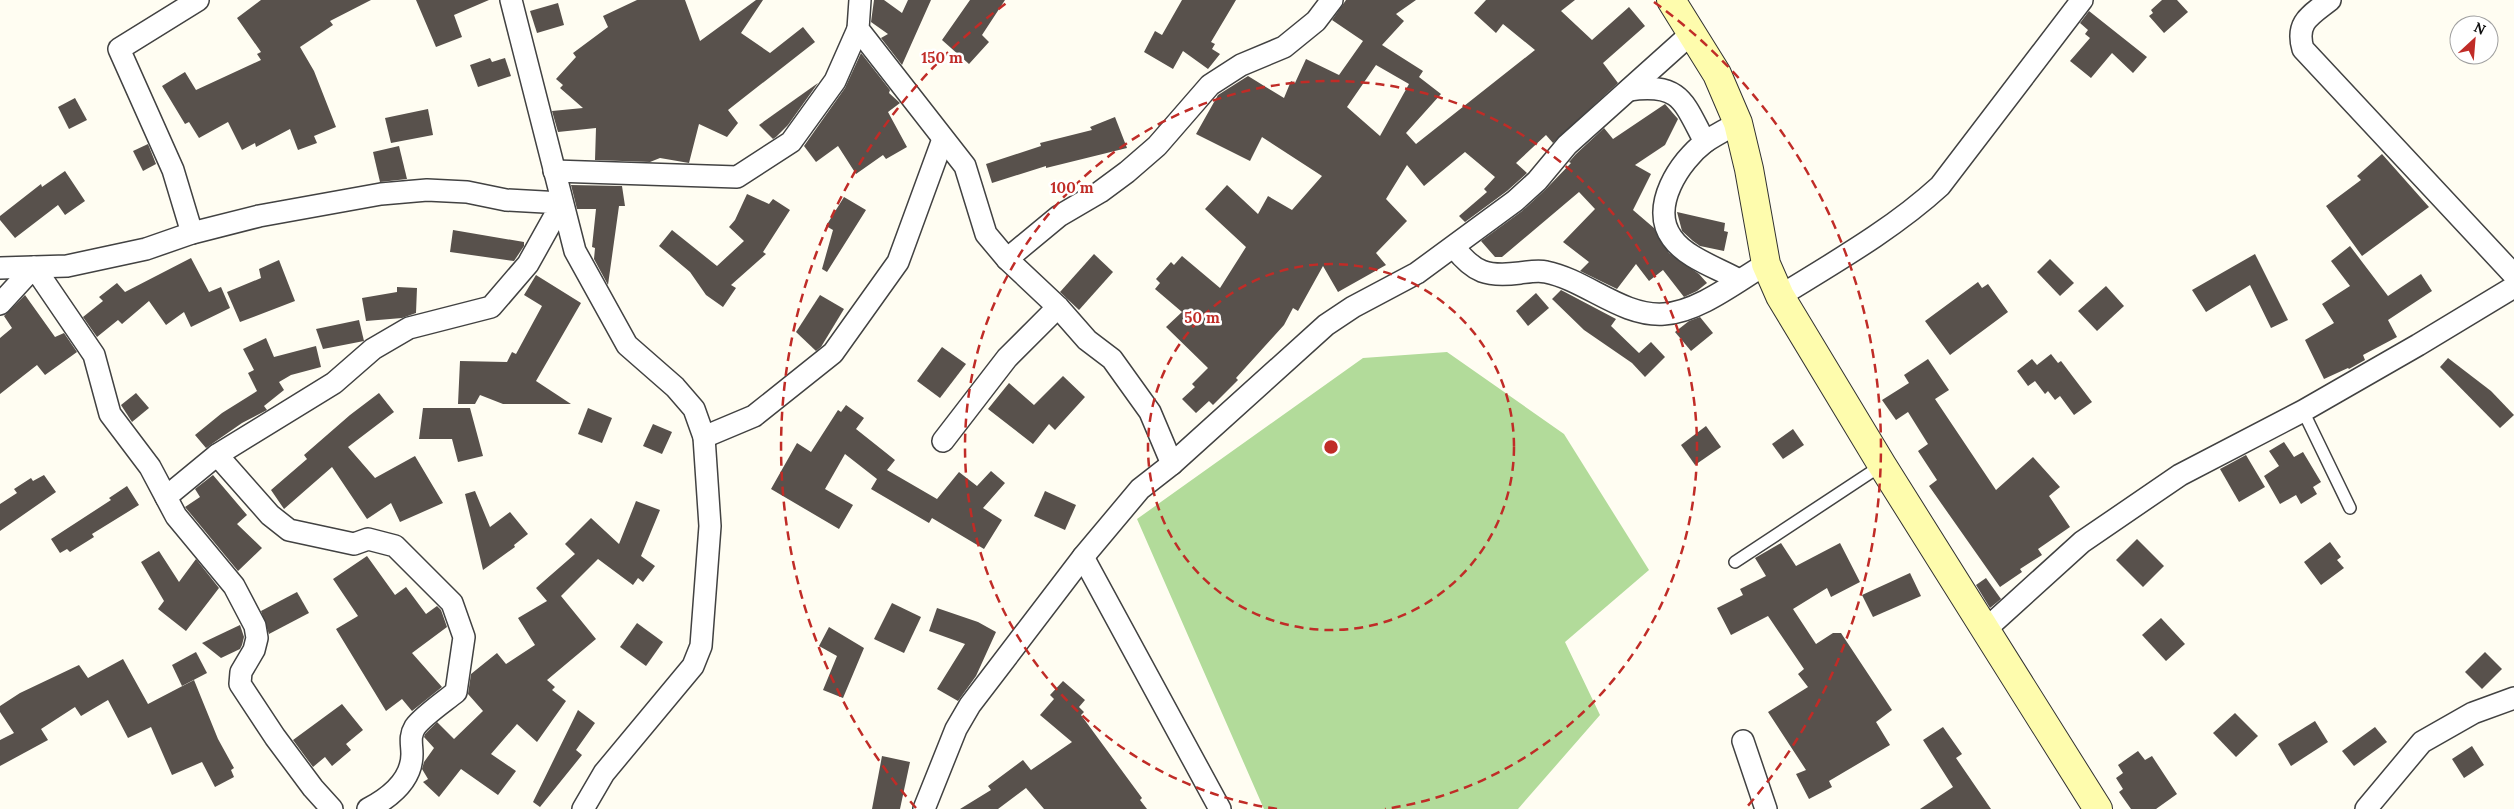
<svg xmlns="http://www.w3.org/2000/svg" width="2514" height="809" font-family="Lora,serif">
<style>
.forest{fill:#b2db9a}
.building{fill:#58514c;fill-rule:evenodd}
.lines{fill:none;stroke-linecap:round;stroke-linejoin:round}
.lane-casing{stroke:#424242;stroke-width:14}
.street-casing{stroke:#424242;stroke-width:24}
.secondary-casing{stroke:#313131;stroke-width:30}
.lane{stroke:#fff;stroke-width:11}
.street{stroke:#fff;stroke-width:21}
.secondary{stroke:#fefcad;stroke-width:28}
.ring{fill:none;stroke:#c02c27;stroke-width:2.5;stroke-dasharray:9 6}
.centre{fill:#c02c27;stroke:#fff;stroke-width:2.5}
.ring-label{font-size:15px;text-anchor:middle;font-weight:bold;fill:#c02c27;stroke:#fff;stroke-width:5;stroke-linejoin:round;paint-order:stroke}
</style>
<rect width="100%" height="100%" fill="#fffdf2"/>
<polygon class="forest" points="1447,352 1564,434 1649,570 1565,642 1600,715 1518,809 1264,809 1137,519 1363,358"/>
<g class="building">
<polygon points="261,0 371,0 330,21 333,25 300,47 314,71 336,127 314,136 317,143 298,150 290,129 256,147 255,143 242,150 228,122 199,138 189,122 185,124 162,86 185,72 196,90 261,60 257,54 261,52 237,18"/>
<polygon points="416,0 489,0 454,15 462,37 436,47"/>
<polygon points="637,0 685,0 700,41 756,0 763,0 741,33 770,53 803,27 815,42 728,110 738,123 727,137 699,124 689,163 660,158 650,162 595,160 596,128 558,132 552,111 583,108 560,88 563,85 556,79 576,57 573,53 608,27 603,16"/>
<polygon points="874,0 884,0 902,13 908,0 931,0 902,65 881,38 888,34 871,22"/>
<polygon points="970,0 1005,0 982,35 989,42 969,64 942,40"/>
<polygon points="1182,0 1236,0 1211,42 1215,44 1212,49 1220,54 1208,69 1183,51 1173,69 1144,52 1155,31 1162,35"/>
<path d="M1346,0h70l-20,14 8,7 -22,24 41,26 -4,6 22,17 -35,39 10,11 119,-94 -32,-26 -7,9 -22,-20 12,-13h89l-14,11 31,29 37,-33 16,19 -42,37 15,20 -65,60 -7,-8 -30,28 11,10 -20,18 -42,31 -6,-6 28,-24 -3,-3 11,-12 -30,-25 -41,34 -17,-21 -21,34 21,22 -31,32 10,12 -48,27 -15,-26 -25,45 -5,-3 -9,17 -48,53 2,2 -25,25 -4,-4 -13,12 -14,-14 13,-12 -3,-3 16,-16 -42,-41 16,-15 -27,-23 5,-6 -4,-4 15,-17 3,3 8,-9 38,32 26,-41 -41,-38 22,-24 31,29 10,-18 24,14 30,-34 -60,-39 -12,24 -54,-27 22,-39 30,-19 36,22 7,-17 4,2 11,-24 33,16 24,-34 -31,-21zM1376,65l33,19 -29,52 -33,-29z"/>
<polygon points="2162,0 2177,0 2188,12 2164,33 2149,16 2153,13 2151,10"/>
<polygon points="558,3 564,25 537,33 530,11"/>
<polygon points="2089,11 2147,57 2133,73 2112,53 2091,78 2070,61 2090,38 2085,34 2088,30 2080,23"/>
<polygon points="861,53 890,90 889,93 900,103 888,112 907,147 886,159 883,155 856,174 838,146 816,162 804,146 845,88"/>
<polygon points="490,58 492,62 505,58 511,76 478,87 470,65"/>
<polygon points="818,83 788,125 776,137 773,139 759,125"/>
<polygon points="75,98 87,120 69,129 58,107"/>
<polygon points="1665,104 1678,119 1665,145 1635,165 1651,174 1633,210 1654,228 1669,253 1699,274 1707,283 1697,291 1684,297 1663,270 1649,281 1636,264 1617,289 1580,271 1589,262 1563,242 1595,209 1579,192 1502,257 1495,257 1481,241 1522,211 1545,190 1571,163 1569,162 1576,154 1604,128 1613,139"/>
<polygon points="428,109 433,135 391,143 385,118"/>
<polygon points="1115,117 1127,148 1046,168 1046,166 992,183 986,164 1041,146 1040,143 1092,130 1090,127"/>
<polygon points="148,144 156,164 143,171 133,151"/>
<polygon points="399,146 407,179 380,182 373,152"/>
<polygon points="2382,154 2429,207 2362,256 2326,206 2361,180 2357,176"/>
<polygon points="65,171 85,201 65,215 58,205 15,238 0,220 0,216 41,184 42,187"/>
<polygon points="571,185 622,186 625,206 619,206 608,285 594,259 595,248 592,247 596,209 577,209"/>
<polygon points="747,194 769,204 773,199 790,210 763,252 766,254 731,285 736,288 723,307 706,295 690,272 659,246 672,230 717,266 744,241 729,227 735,220"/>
<polygon points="844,197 866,210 827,272 822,269 833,230 826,226"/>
<polygon points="1677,212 1725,223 1724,231 1728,232 1724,251 1700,246 1693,241 1682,231"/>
<polygon points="453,230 524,242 524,246 514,261 450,252"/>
<polygon points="2350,246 2388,296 2421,274 2432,291 2388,320 2397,337 2363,355 2365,360 2349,369 2348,368 2324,379 2305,340 2334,323 2322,304 2350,286 2331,261"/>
<polygon points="1094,254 1113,272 1079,310 1060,292"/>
<polygon points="2255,254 2288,320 2271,328 2250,285 2206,312 2192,290"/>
<polygon points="191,258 209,292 221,287 230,308 191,327 184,312 166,325 149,301 122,324 118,320 97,337 83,317 103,301 99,297 117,283 125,292"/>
<polygon points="2050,259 2074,283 2060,296 2037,272"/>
<polygon points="279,260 295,301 240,322 227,292 261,278 259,269"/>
<polygon points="536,275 581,303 536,381 571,404 503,404 480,395 475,404 458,404 460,361 507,362 512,352 516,354 542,306 524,295"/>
<polygon points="1978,282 1982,288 1988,284 2008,312 1950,355 1925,321"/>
<polygon points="2106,286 2124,306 2097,331 2078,311"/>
<polygon points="397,287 417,288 416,313 402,318 366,321 362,298 397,292"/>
<polygon points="1561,290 1616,319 1611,326 1639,353 1651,342 1665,357 1645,377 1632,363 1584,330 1552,299"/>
<polygon points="1536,293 1549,308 1528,326 1516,311"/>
<polygon points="25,295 55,337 64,333 77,352 45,375 37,365 0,394 0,338 12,328 4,316"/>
<polygon points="820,295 844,309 821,347 816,351 796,332"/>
<polygon points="1700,317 1713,333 1691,351 1675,332 1689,321"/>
<polygon points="359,320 364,341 323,349 316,329"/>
<polygon points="266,338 274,357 316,346 321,367 291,375 279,382 284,390 264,406 267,410 242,423 206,448 195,435 222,413 257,391 248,373 254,370 243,349"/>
<polygon points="942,347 966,364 940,398 917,381"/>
<polygon points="2051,354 2058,363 2061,361 2092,402 2074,415 2060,396 2055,400 2048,391 2045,394 2035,381 2028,386 2017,371 2032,359 2037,365"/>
<polygon points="2448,358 2491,391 2514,415 2500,428 2440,367"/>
<polygon points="1928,359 1949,390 1935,399 1996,490 2033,457 2060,487 2049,496 2070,527 2038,549 2042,555 2020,569 2022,572 2000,587 1929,486 1937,480 1918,451 1928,444 1908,412 1896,420 1882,400 1909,383 1904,375"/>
<polygon points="1063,376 1085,397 1055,430 1049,424 1033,444 988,409 1009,383 1034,405"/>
<polygon points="136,393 149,408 132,422 121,405"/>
<polygon points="379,393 394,412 348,447 375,478 415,456 443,503 400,522 391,503 367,519 332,467 284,509 271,490 307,459 304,455 350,415"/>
<polygon points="846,405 864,418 856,429 895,460 887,470 937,499 959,472 977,486 991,471 1005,483 983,508 1002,520 984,549 932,518 929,523 871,489 877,479 845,454 825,489 853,505 839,529 771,489 797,443 811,452 838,410 841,412"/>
<polygon points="423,408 470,408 483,456 458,462 452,439 419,439"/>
<polygon points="588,408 612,418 602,443 578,434"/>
<polygon points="653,424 672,432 662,454 643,446"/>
<polygon points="1706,426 1721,447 1695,465 1681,445"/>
<polygon points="1793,429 1804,445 1783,459 1772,444"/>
<polygon points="2284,442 2294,457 2303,452 2321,482 2313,487 2317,494 2301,504 2296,495 2280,504 2264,476 2279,466 2269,451"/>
<polygon points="2246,455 2265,487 2239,502 2220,469"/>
<polygon points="44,475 56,492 0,531 0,504 17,493 14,489 31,478 33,481"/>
<polygon points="213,475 247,515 237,524 262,548 238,571 185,507 200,497 195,489"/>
<polygon points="127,486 139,505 92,534 94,537 70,552 67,549 60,553 51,539 111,500 109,498"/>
<polygon points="475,491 490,527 510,512 528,534 514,545 515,547 483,570 465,494"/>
<polygon points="1045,491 1076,505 1065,530 1034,516"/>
<polygon points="636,501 660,510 641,556 655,566 643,582 638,578 633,585 598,559 561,596 596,639 547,680 555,687 552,690 566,701 537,742 517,724 491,754 516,771 498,795 461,769 439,797 423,782 428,779 422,769 424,762 434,748 424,737 425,734 437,722 454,739 483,711 468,694 471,674 497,653 506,664 535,645 518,618 547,601 536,588 575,554 565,544 591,518 619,544"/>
<polygon points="2137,539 2164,566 2143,587 2116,560"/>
<polygon points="2330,542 2341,557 2337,560 2344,568 2321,585 2304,562"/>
<polygon points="1781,543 1796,566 1840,543 1860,582 1831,597 1827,588 1793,609 1816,644 1833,633 1841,633 1892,710 1876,722 1890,745 1829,781 1832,787 1809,799 1796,774 1806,770 1768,712 1808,687 1798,674 1804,669 1768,616 1731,635 1717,608 1743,595 1740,589 1766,576 1755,558"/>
<polygon points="159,551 179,582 196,559 219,588 186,631 158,609 164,601 141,562"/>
<polygon points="367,556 395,595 406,587 426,614 437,606 441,610 447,627 412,653 442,687 412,711 402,699 386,711 336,629 358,616 333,579"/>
<polygon points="1910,573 1921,596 1873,617 1862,595"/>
<polygon points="1986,578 2001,599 1990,608 1976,585"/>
<polygon points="297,592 309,613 269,634 261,611"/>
<polygon points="892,603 921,617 904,653 874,639"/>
<polygon points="937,608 978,622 996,632 976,676 958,701 937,689 965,644 929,631"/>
<polygon points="2161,618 2185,644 2166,661 2142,635"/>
<polygon points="637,623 663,642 646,666 620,647"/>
<polygon points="240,625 244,637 242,645 240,649 221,658 202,643"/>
<polygon points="829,627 864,648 843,698 823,690 837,656 819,646"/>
<polygon points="196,652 207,673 182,686 172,665"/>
<polygon points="2485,652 2502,669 2482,689 2465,672"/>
<polygon points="123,659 148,704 194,680 218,739 234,768 231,770 234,777 215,787 202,762 172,775 151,727 128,738 108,700 81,716 75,707 41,729 48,740 0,766 0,740 14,733 0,712 0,706 20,693 79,665 88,678"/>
<polygon points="1063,681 1085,700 1079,707 1084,712 1081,715 1142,798 1140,800 1147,809 1044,809 1026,788 998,809 960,809 991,790 988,786 1023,760 1031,770 1072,742 1040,715 1054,699 1050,695"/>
<polygon points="342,704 363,730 346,744 351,750 332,766 325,757 313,767 293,740"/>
<polygon points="578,710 595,723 576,750 582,755 540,807 533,802"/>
<polygon points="2235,713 2258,736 2236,757 2213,733"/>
<polygon points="2315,721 2328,742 2291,766 2278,744"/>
<polygon points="1943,727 1962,754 1956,758 1991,809 1920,809 1953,787 1923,740"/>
<polygon points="2375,727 2387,742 2354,766 2342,751"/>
<polygon points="2472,746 2484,765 2464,778 2452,759"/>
<polygon points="2138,751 2145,760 2152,756 2177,794 2156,809 2131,809 2119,792 2123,789 2116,778 2123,773 2118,765"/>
<polygon points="882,756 910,762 900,809 872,809"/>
</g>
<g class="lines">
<g class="lane-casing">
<g id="lane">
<polyline points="2303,411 2350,508"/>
<polyline points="1735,562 1882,465"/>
</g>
</g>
<g class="street-casing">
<g id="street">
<polyline points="511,0 575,251 627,345 675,387 694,409 704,437 710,526 701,646 693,666 604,773 583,809"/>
<polyline points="860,0 858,29 965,166 986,234 1007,259 1058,307 1087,340 1112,359 1150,412 1172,464"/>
<path d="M2330,0c-19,15 -35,22 -27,49l211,226"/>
<path d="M1629,90c52,-7 54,11 76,52"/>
<path d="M1738,123c-11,6 -23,12 -33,19 -25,19 -56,65 -33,96 14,20 46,30 67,42"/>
<polyline points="554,171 737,177 791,142 835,81 858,29"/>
<polyline points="192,233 173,170 119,49 198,0"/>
<path d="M1454,247c20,26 33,30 66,26 8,-1 18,-3 26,-1 40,8 76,45 118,42 34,-2 72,-32 102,-50"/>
<polyline points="1007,259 1059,216 1100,192 1127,172 1157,146 1210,85 1241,65 1284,47 1316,21 1332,0"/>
<polyline points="0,268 67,266 146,249 192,233 259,216 381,194 427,190 467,192 506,200 562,203 528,264 491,307 409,328 373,349 334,383 217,455 166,497"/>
<path d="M1780,296c55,-34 113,-67 160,-110l142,-186"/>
<polyline points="0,304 34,267 94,355 110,414 150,467 176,516 234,586 255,626 257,638 254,650 241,672 240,684 275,737 313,788 332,809"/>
<polyline points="704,437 754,416 833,353 898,262 943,139"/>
<polyline points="943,441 1007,358 1058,307"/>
<path d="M217,455l53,60 19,15 65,14 14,-5 27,7 57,57 12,34 -8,55c-11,9 -33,24 -41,35 -6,10 -3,17 -3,27 0,26 -23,44 -44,55"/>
<polyline points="1083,557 1220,809"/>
<polyline points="1986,629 2082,542 2180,475 2303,411 2418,345 2514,287"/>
<polyline points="1743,741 1766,809"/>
<polyline points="924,809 956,729 970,705 1083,557 1140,489 1172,464 1326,325 1353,307 1417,273 1515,201 1537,181 1567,145 1693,32"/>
<polyline points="2366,809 2422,742 2473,713 2514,698"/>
</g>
</g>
<g class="secondary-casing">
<polyline id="secondary" points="1671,0 1717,74 1738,123 1749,169 1766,264 1780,296 1882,465 2098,809"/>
</g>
<use href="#lane" class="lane"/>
<use href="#street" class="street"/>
<use href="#secondary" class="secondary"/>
</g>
<g class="ring">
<circle cx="1331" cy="447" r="183"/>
<path d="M1277 809A366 366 0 1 1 1385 809"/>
<path d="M916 808A550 550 0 0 1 1008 2M1654 2A550 550 0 0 1 1746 808"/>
</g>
<circle cx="1331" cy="447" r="8" class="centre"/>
<g class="ring-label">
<text x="942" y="63">150 m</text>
<text x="1072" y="193">100 m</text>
<text x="1202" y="323">50 m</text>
</g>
<g transform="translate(2474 40) rotate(26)"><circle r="24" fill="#ffffff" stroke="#9f9f9f"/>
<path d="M0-4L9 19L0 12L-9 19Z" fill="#c02c27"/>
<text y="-8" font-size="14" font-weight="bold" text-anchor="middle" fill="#0f0f0f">N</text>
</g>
</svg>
